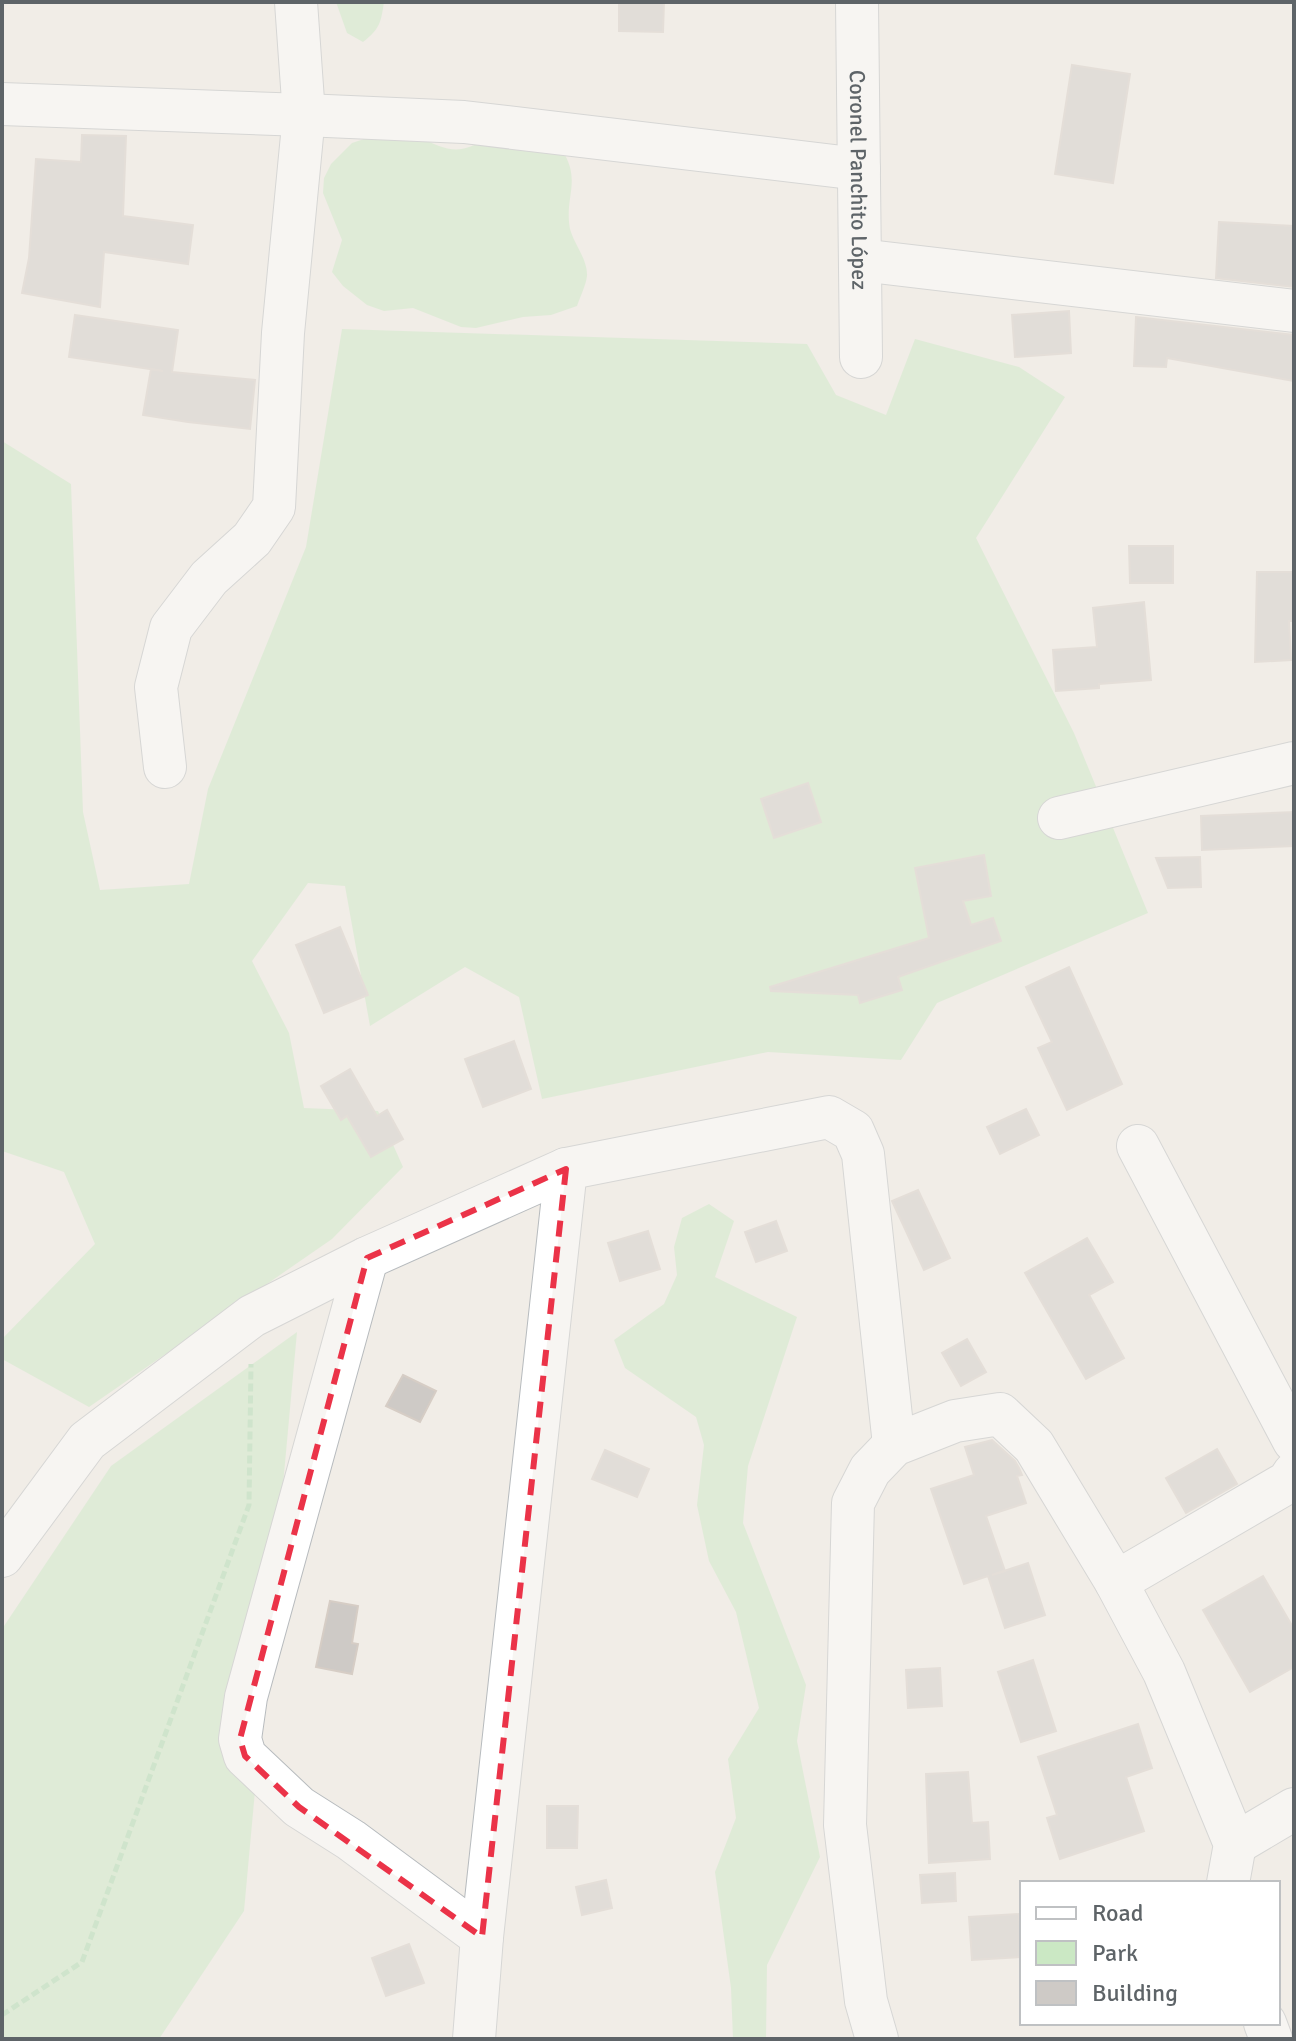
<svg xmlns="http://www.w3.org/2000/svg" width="1296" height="2041" font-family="Signika,sans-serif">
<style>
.green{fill:#cbe8c4}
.building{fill:#cecac6;stroke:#d6cdc5;stroke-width:2}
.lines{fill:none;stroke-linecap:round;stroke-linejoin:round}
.minor-casing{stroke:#b7bbbe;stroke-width:44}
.path{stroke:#a7daaa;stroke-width:5;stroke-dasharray:8 4;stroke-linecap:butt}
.minor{stroke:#fff;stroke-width:42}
.marked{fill:none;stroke:#eb3348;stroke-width:6;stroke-dasharray:16 10;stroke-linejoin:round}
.labels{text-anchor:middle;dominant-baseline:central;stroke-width:7;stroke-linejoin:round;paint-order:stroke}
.street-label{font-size:22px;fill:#5e6468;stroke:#fff}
</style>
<rect width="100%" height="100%" fill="#f1ede7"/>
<g class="green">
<path d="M336,2h48c-3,20 -4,27 -21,40l-16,-9z"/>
<path d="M416,136c32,14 41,21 73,1l73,13c20,31 2,47 8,79 4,15 18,31 17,47 -1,9 -7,21 -10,30l-26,9 -28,2 -47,11 -15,-1 -48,-19 -29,3 -17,-6 -24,-19 -11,-14 10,-32 -19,-47 1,-15 7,-14 21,-21 15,-5z"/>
<polygon points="342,329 807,344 836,395 886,415 915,339 1019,367 1065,397 976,538 1074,733 1148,913 937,1003 901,1060 768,1052 542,1099 519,997 465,967 370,1026 345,886 308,883 252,961 289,1033 304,1108 378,1111 403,1167 332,1239 89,1407 2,1359 2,1339 95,1244 64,1172 2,1151 2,441 71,484 83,812 100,890 189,884 208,789 306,547"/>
<polygon points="709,1204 734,1221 715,1277 797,1317 748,1466 743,1523 806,1685 797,1741 820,1857 767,1965 766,2039 733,2039 731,1988 715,1872 736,1818 728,1759 759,1708 736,1612 709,1561 697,1505 704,1445 696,1417 625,1368 614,1340 664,1304 677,1275 674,1247 682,1218"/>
<polygon points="297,1332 244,1911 159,2039 2,2039 2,1629 111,1466"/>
</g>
<g class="building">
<polygon points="619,2 664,2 663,32 619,31"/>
<polygon points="1072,65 1130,74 1113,183 1055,174"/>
<polygon points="82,135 126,136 123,216 193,225 188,264 104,252 100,307 22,293 29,258 36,159 81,162"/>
<polygon points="1219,222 1294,226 1294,287 1216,278"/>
<polygon points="1069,311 1071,353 1015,357 1012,315"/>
<polygon points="75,315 178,330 172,372 255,380 250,429 188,422 143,415 151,369 163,371 69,357"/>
<polygon points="1136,317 1294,335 1294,381 1167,358 1166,367 1134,366"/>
<polygon points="1129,546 1173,546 1173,583 1130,583"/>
<polygon points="1257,572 1294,572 1294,621 1289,621 1291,660 1255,662"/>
<polygon points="1144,602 1151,680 1099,684 1099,688 1056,691 1053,650 1097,647 1093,608"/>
<polygon points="808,783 821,822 774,838 761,799"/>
<polygon points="1294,812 1294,846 1202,850 1201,816"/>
<polygon points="984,855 991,896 963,901 971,925 993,918 1001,941 898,977 902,990 860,1003 858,995 771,991 770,987 929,938 915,868"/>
<polygon points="1200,857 1201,887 1168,888 1156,858"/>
<polygon points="340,927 368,995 324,1013 296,945"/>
<polygon points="1069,967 1122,1084 1067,1110 1038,1048 1052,1042 1026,987"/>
<polygon points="514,1041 531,1089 483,1107 465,1059"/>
<polygon points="350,1069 377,1116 387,1110 403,1139 371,1157 347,1116 341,1120 321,1086"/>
<polygon points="1026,1109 1039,1135 1000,1154 987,1127"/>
<polygon points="918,1190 950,1258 924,1270 892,1201"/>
<polygon points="776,1221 787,1251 756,1262 745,1232"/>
<polygon points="648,1231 660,1269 620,1281 608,1243"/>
<polygon points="1087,1238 1113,1282 1089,1295 1124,1358 1086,1379 1025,1273"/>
<polygon points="967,1339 986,1372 961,1386 942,1353"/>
<polygon points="403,1375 436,1391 420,1422 386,1406"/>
<polygon points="992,1440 1015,1461 1019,1468 1022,1475 1017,1476 1026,1503 986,1516 1005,1571 992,1575 1028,1563 1045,1615 1005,1628 988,1576 964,1584 931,1489 974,1475 965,1447"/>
<polygon points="1217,1449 1237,1484 1186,1513 1166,1478"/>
<polygon points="605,1450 649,1469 637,1497 592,1479"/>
<polygon points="1263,1576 1294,1629 1294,1667 1250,1692 1203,1610"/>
<polygon points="330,1601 358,1606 352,1643 358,1644 352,1674 316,1667"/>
<polygon points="1033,1660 1056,1731 1021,1742 998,1672"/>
<polygon points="940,1668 942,1706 908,1708 906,1670"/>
<polygon points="1138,1724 1152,1768 1126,1777 1144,1831 1060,1859 1047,1818 1057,1815 1038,1757"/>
<polygon points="968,1772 972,1823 988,1822 990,1859 929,1863 926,1774"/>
<polygon points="547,1806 578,1806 577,1848 547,1848"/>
<polygon points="955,1873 956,1901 922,1903 920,1875"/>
<polygon points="606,1880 612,1908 582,1915 576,1887"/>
<polygon points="1019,1914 1022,1957 972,1960 969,1917"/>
<polygon points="409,1944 424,1983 386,1996 372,1958"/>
</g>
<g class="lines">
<g class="minor-casing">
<g id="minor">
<path id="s1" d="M857,2l4,355"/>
<polyline points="2,104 304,115 464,122 859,169"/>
<polyline points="860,260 1294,311"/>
<polyline points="165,767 156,687 171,628 209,578 252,539 274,507 283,333 304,115 296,2"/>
<polyline points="1059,818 1294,763"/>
<polyline points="1138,1146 1294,1441"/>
<polyline points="367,1258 246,1697 240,1739 245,1756 299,1807 351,1840 482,1937"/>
<polyline points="2,1556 87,1441 252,1316 367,1258 566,1169 829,1117 853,1131 863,1154 894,1445"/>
<polyline points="1116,1582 1288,1482 1294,1473"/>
<polyline points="1235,1844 1294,1809"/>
<polyline points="1265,2023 1271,2039"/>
<polyline points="474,2039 482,1937 566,1169"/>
<polyline points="877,2039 866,2001 845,1825 853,1503 870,1470 894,1445 955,1421 1000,1414 1034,1446 1116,1582 1164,1672 1235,1844 1228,1883"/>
</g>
</g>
<polyline class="path" points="2,2015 82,1962 249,1505 251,1364"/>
<use href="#minor" class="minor"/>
</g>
<path d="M0 0H1296V2041H0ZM566,1169l-84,768 -183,-130 -54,-51 -5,-17 127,-481z" fill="#f1ede7" fill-opacity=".55" fill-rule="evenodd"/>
<path class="marked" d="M566,1169l-84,768 -183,-130 -54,-51 -5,-17 127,-481z"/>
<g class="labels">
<g class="street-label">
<text stroke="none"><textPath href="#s1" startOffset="178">Coronel Panchito López</textPath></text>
</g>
</g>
<rect width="1296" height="2041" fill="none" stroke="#5e6468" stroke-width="8"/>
<rect x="1020" y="1881" width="260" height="144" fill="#ffffff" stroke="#bfc1c3" stroke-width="2"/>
<rect x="1036" y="1907" width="40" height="12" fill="#ffffff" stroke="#bfc1c3" stroke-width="2"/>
<text x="1092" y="1921" font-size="24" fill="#5e6468">Road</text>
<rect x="1036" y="1941" width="40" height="24" fill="#cbe8c4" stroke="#bfc1c3" stroke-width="2"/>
<text x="1092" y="1961" font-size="24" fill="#5e6468">Park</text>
<rect x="1036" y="1981" width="40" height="24" fill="#cecac6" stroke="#bfc1c3" stroke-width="2"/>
<text x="1092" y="2001" font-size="24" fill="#5e6468">Building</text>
</svg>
